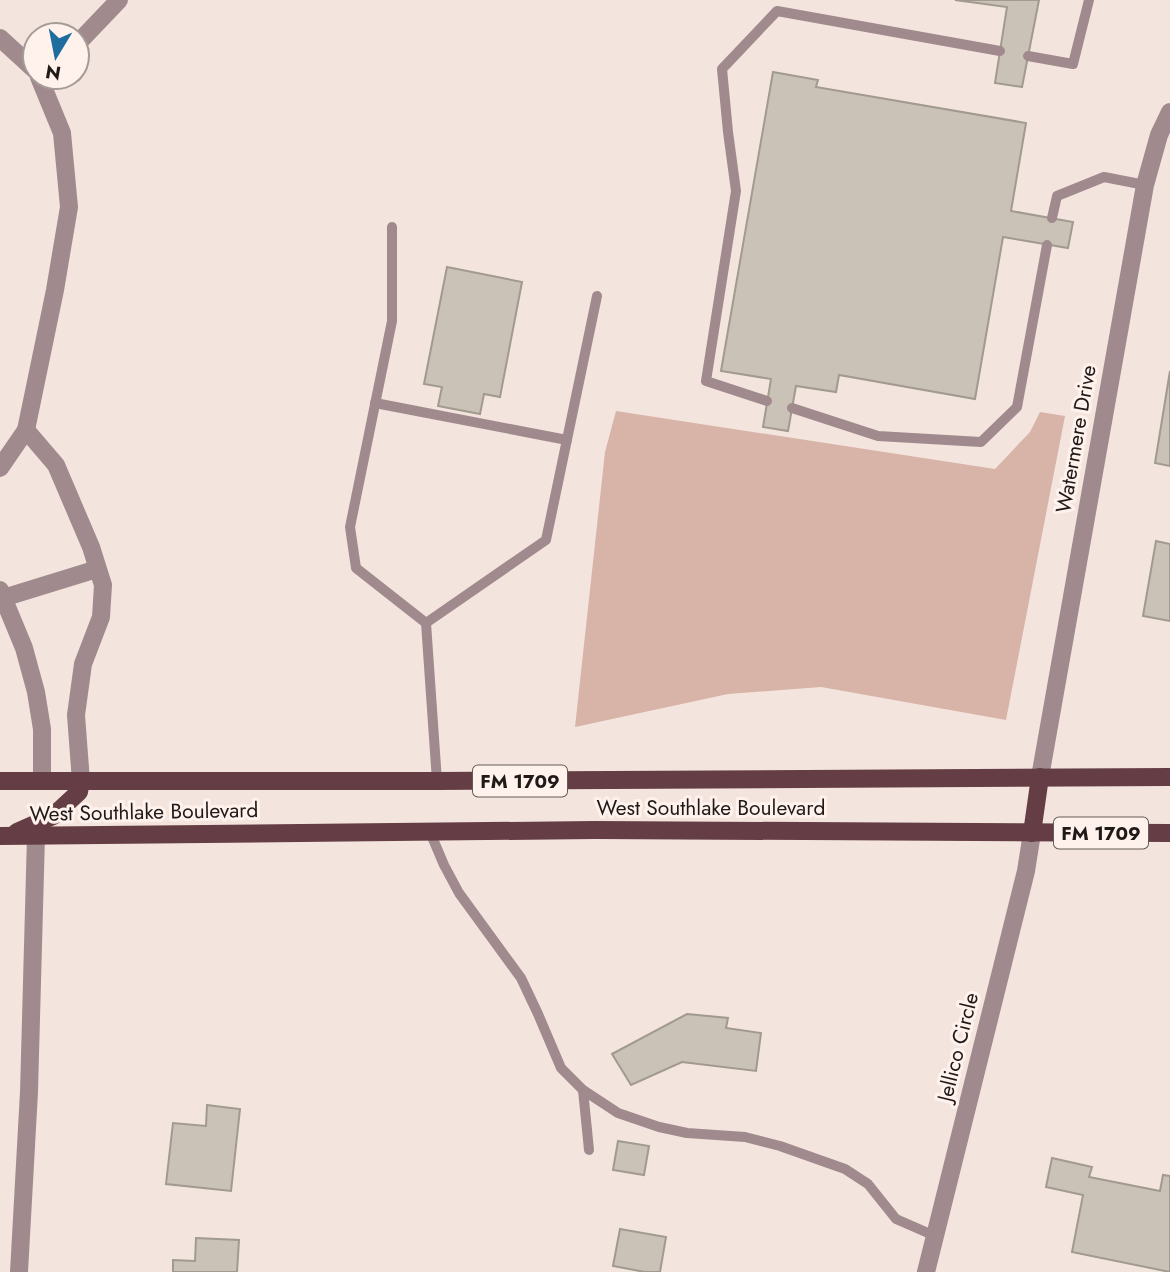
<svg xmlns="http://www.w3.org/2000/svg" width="1170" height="1272" font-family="Jost,sans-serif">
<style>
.green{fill:#d7b4a7}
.building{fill:#cac2b6;stroke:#a19a8e;stroke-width:2}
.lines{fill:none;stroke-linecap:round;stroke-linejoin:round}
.lane{stroke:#a18a8d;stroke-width:10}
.street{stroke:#a18a8d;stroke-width:18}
.primary{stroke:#643e44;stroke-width:18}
.labels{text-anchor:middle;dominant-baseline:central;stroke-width:6;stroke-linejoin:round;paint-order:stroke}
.shield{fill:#fff2ed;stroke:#625a57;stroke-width:2}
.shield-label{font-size:19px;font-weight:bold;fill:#1f1917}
.street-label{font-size:21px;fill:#1f1917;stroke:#fff2ed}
</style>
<rect width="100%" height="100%" fill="#f4e4de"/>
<polygon class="green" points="616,411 995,469 1030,432 1040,412 1065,416 1006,720 821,687 728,694 575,727 605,452"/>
<g class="building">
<polygon points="955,0 1039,0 1022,87 995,83 1007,7"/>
<polygon points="773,72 818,80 816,87 1026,123 1011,211 1073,222 1068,248 1003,237 975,399 839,375 836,392 796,386 788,431 763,427 771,379 721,371"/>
<polygon points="447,267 522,282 500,397 484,394 480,414 438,406 442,387 424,384"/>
<polygon points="1170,371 1170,466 1155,463"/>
<polygon points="1156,541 1170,544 1170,621 1143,616"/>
<polygon points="687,1014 728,1018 726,1028 761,1033 756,1071 682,1062 631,1085 612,1054"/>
<polygon points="207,1105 240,1109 231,1191 166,1184 173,1123 206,1126"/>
<polygon points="618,1141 649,1146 644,1175 613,1170"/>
<polygon points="1052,1158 1092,1167 1089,1177 1160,1191 1163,1175 1170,1176 1170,1272 1072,1252 1083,1195 1046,1187"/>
<polygon points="620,1229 666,1237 660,1272 645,1272 613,1266"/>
<polygon points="196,1238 239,1240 237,1272 173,1272 173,1260 195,1261"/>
</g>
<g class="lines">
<g class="lane">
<polyline points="1028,56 1073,64 1089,0"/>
<polyline points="1052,218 1057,196 1104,177 1145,185"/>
<polyline points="392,227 392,321 350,527 356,568 426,623 437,781"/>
<polyline points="767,401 706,381 736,191 728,132 722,69 777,11 1000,51"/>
<polyline points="375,403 567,440"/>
<polyline points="792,408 878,436 981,442 1017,407 1047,245"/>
<polyline points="426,623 546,540 597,296"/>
<polyline points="430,832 444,865 459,893 521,978 538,1014 561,1068 583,1090 618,1113 659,1127 687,1133 745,1137 780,1146 845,1169 868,1184 896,1219 935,1236"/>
<polyline points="583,1090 589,1150"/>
</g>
<g class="street">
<polyline points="0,38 35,70"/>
<polyline points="77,44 119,0"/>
<polyline points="26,430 55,290 69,207 62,133 39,77"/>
<polyline points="0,468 26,430 56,465 91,547 103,585 101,617 83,664 76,715 81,781"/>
<polyline points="0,590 24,648 36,692 42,729 42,781"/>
<polyline points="3,598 97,569"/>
<polyline points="1040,777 1145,185 1159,135 1170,112"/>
<polyline points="19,1272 29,1092 36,836"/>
<polyline points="926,1272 1026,871 1032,833"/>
</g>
<g class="primary">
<polyline points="0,781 437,781 1170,777"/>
<polyline points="17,832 53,816 79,792 81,781"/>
<polyline points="1032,833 1040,777"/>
<polyline points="0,836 595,830 1170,833"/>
</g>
</g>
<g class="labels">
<g class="shield">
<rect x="473" y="765.5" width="94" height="31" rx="5"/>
<rect x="1054" y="817.5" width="94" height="31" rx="5"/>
</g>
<g class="shield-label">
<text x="520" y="781">FM 1709</text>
<text x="1101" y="833">FM 1709</text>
</g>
<g class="street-label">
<text transform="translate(1076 439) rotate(-80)">Watermere Drive</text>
<text x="711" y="808">West Southlake Boulevard</text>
<text transform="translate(144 812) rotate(-1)">West Southlake Boulevard</text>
<text transform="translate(958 1047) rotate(-76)">Jellico Circle</text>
</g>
</g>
<g transform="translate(56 56) rotate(190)"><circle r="33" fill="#fff2ed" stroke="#a59b97" stroke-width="2"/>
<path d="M0-5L12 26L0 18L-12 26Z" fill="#1f6c9f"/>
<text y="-10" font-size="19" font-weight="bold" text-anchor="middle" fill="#1f1917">N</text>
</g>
</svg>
